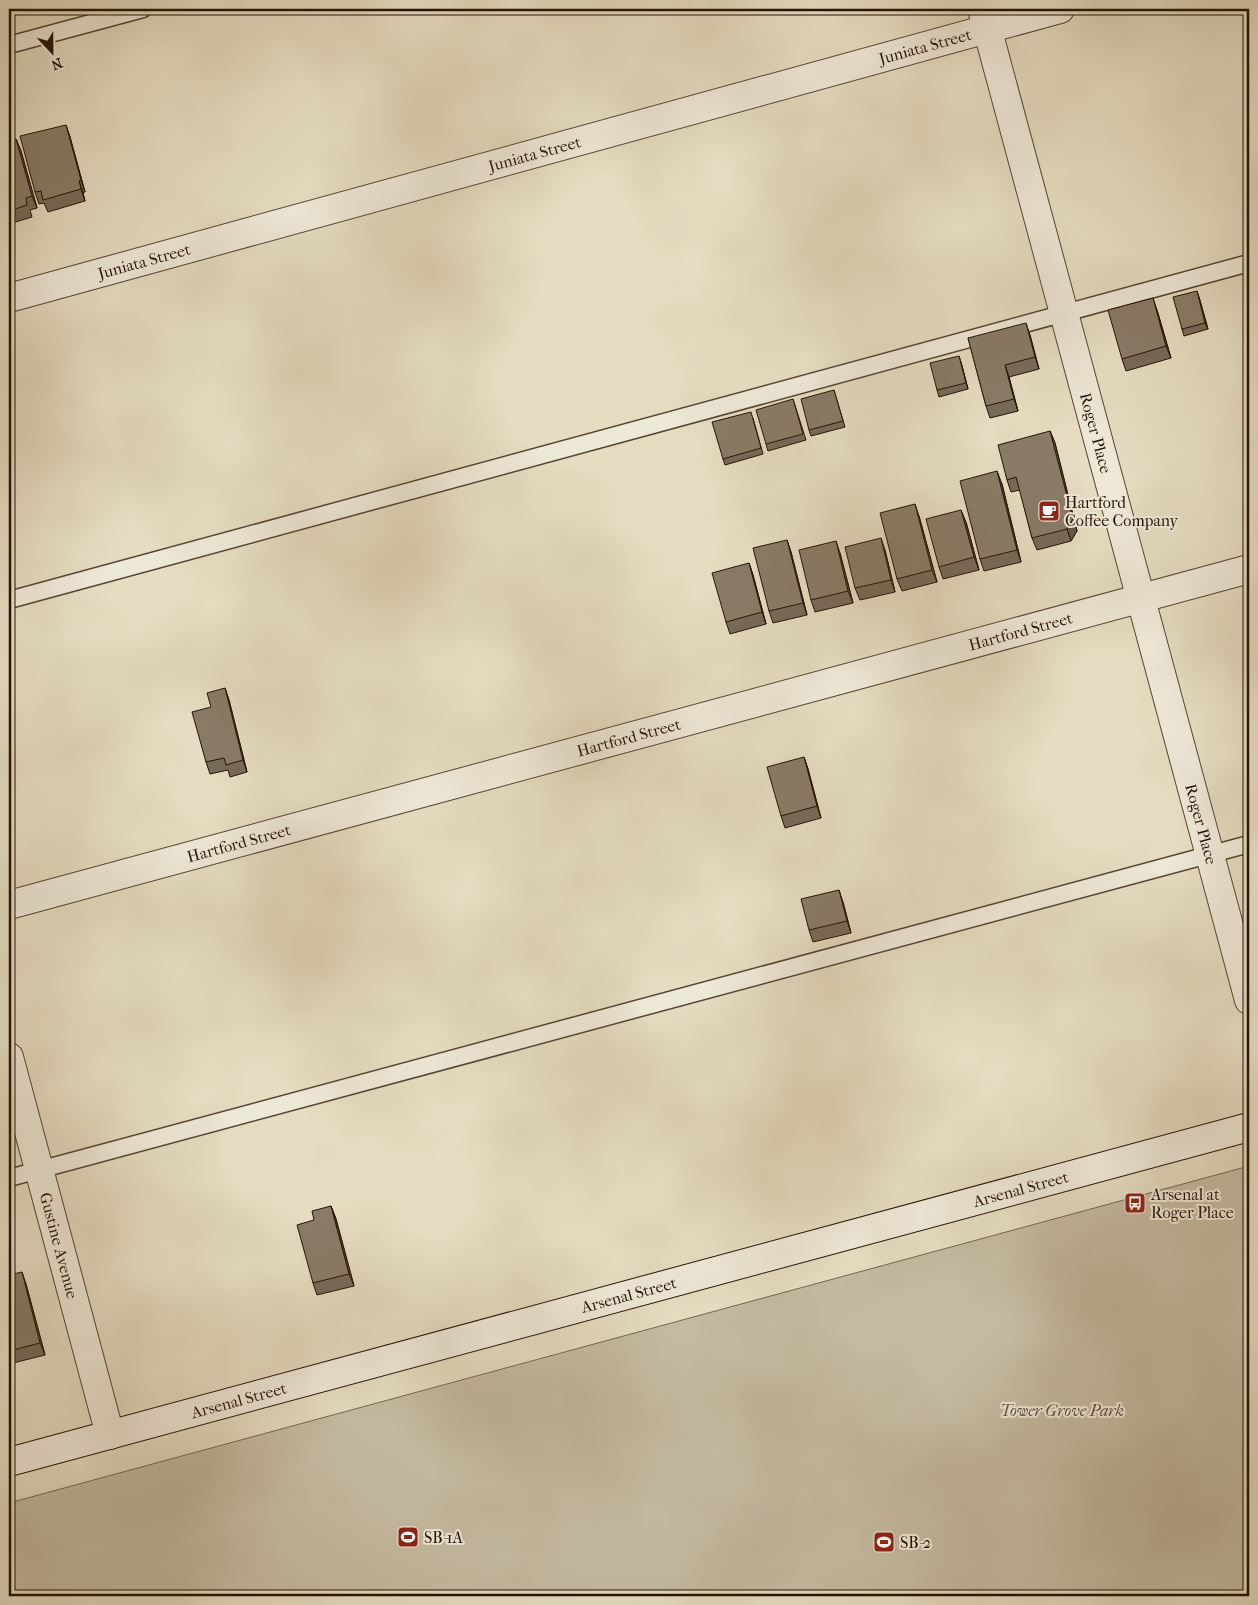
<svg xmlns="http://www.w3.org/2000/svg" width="1258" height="1605" font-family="'IM FELL French Canon',serif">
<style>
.green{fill:#c4baa1;stroke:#746653}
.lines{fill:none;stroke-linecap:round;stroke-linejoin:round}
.service-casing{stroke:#554434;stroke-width:19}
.minor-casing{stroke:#554434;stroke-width:30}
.tertiary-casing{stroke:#554434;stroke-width:30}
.secondary-casing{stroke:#251205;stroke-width:30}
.service{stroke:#eee8d7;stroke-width:16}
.minor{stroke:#eee8d7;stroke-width:28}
.tertiary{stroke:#eee8d7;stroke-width:28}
.secondary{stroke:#eee8d7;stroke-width:28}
.wall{fill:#766a59;stroke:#251205}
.shaded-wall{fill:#605648;stroke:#251205}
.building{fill:#897b67;stroke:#251205}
.labels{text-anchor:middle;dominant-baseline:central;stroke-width:4;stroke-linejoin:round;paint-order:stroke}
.street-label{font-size:16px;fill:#251205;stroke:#eee8d7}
.poi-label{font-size:16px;fill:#251205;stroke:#eee8d7;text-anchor:start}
.park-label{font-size:16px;font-style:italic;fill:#5d4d3c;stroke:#eee8d7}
</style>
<rect width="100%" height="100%" fill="#e5dcc1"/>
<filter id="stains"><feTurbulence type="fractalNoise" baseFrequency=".004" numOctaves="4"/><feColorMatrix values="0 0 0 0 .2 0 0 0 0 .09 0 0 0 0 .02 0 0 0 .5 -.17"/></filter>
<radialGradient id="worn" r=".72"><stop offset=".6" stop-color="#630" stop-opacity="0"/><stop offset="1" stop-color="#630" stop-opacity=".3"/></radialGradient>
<polygon class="green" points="1249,1166 1249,1596 9,1596 9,1503"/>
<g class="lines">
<g class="service-casing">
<g id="service">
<polyline points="9,45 143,9"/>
<polyline points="9,600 1249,263"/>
<polyline points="9,1178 1249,844"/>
</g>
</g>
<g class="minor-casing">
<g id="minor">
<path id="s1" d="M982,9l267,991"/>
<path id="s2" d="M9,298l1051,-289"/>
<path id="s3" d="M9,905l1240,-336"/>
</g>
</g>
<g class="tertiary-casing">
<g id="tertiary">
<path id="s4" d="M9,1057l101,378"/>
</g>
</g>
<g class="secondary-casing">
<g id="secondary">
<path id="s5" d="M9,1462l1240,-335"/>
</g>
</g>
<use href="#service" class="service"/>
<use href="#minor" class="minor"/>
<use href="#tertiary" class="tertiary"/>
<use href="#secondary" class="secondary"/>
</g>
<g class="wall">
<polygon points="66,125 70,137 85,192 83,193 85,201 48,212 44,203 39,204 35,192"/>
<polygon points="16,139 21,151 37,208 30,210 32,217 9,224 9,141"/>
<polygon points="1199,297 1208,329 1184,336 1182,329"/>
<polygon points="1157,310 1171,358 1126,371 1122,359"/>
<polygon points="1030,335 1039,369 1009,377 1018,411 990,418 986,406 968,338"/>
<polygon points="961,362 968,389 939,397 937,390"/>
<polygon points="834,390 845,427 811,436 809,430"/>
<polygon points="793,399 806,440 768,451 766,444"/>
<polygon points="753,418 763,454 725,465 723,459"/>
<polygon points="1050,431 1055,443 1077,531 1071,541 1037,550 1032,538 1020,490 1011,492 1007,480"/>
<polygon points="1002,484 1021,562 984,571 980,559"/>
<polygon points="919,516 937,582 902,591 897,579"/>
<polygon points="966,522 979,570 943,579 939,567"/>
<polygon points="787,540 791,552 807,615 773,623 769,611"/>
<polygon points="885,550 895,592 860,600 855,588"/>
<polygon points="840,553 853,603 815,612 811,600"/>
<polygon points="749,563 753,575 766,624 730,634 726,622"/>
<polygon points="225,688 229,700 247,772 230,777 228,770 210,774 206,762"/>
<polygon points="804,757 808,769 821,818 785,828 781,816"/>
<polygon points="843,902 851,933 813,942 809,930"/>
<polygon points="331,1206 336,1219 354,1286 317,1295 313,1283 314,1220"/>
<polygon points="9,1275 26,1284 45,1355 9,1364"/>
</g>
<g class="shaded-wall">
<polygon points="66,125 70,137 85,192 81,180"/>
<polygon points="16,139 21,151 37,208 32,196"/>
<polygon points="79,181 83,193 85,201 81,189"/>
<polygon points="1197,291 1199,297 1208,329 1205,323"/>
<polygon points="1153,298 1157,310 1171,358 1166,346"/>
<polygon points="1026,323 1030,335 1039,369 1035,357"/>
<polygon points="959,356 961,362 968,389 966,383"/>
<polygon points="1005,365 1009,377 1018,411 1014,399"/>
<polygon points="1050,431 1055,443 1077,531 1071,541 1067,529"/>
<polygon points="997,471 1002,484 1021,562 1017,550"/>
<polygon points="915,504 919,516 937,582 932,570"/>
<polygon points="961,510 966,522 979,570 974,557"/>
<polygon points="881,538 885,550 895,592 891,580"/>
<polygon points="787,540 791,552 807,615 803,603"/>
<polygon points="836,541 840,553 853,603 848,591"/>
<polygon points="749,563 753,575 766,624 762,612"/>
<polygon points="225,688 229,700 247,772 243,760"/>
<polygon points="804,757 808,769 821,818 817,806"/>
<polygon points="839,890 843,902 851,933 847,921"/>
<polygon points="331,1206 336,1219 354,1286 349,1274"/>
<polygon points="22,1272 26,1284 45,1355 40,1343"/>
</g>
<g class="building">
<polygon points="66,125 81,180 79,181 81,189 43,200 41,191 35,192 20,136"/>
<polygon points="16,139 32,196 26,198 27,205 9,211 9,141"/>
<polygon points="1197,291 1205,323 1182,329 1173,297"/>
<polygon points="1153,298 1166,346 1122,359 1108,310"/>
<polygon points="1026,323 1035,357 1005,365 1014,399 986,406 968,338"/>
<polygon points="959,356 966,383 937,390 930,363"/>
<polygon points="834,390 843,421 809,430 801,399"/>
<polygon points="793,399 803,434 766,444 756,410"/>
<polygon points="751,412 761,448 723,459 712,422"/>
<polygon points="1050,431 1073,519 1067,529 1032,538 1016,477 1007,480 998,445"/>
<polygon points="997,471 1017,550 980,559 960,481"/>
<polygon points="915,504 932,570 897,579 880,513"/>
<polygon points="961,510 974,557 939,567 926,519"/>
<polygon points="881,538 891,580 855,588 845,547"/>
<polygon points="787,540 803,603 769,611 753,548"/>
<polygon points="836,541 848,591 811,600 799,550"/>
<polygon points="749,563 762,612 726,622 712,573"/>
<polygon points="225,688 243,760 226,765 224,758 206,762 192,712 211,707 207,693"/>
<polygon points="804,757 817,806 781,816 767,767"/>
<polygon points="839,890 847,921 809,930 801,899"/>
<polygon points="331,1206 349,1274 313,1283 297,1225 314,1220 312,1211"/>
<polygon points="22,1272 40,1343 9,1351 9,1275"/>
</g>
<defs>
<g id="cafe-square" transform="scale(1.125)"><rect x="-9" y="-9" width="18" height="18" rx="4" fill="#8f2418" stroke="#eee8d7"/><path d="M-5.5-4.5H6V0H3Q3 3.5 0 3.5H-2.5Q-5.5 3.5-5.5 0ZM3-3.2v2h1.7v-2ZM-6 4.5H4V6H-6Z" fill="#fff"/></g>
<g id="bus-square" transform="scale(1.125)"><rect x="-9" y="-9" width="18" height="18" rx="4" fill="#8f2418" stroke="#eee8d7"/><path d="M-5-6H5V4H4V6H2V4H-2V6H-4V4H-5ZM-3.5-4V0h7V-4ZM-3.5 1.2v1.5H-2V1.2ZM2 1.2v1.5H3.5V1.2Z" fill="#fff"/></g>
<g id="stadium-square" transform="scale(1.125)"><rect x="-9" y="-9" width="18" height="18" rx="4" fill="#8f2418" stroke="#eee8d7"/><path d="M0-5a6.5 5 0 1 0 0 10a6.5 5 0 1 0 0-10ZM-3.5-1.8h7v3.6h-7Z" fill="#fff"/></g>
</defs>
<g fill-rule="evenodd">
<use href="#cafe-square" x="1049" y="511"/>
<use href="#bus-square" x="1135" y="1203"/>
<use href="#stadium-square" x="408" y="1537"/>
<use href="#stadium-square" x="884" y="1542"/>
</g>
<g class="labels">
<g class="street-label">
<text stroke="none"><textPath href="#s2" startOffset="950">Juniata Street</textPath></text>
<text stroke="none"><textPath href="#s2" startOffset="545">Juniata Street</textPath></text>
<text stroke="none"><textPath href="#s2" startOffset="140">Juniata Street</textPath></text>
<text stroke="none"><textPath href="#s1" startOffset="439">Roger Place</textPath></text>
<text stroke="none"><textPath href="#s3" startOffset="1048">Hartford Street</textPath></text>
<text stroke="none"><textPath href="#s3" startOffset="642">Hartford Street</textPath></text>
<text stroke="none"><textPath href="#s1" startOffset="844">Roger Place</textPath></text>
<text stroke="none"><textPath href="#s3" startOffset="238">Hartford Street</textPath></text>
<text stroke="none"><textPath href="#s5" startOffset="1048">Arsenal Street</textPath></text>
<text stroke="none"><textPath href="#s4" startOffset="195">Gustine Avenue</textPath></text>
<text stroke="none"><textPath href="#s5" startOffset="642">Arsenal Street</textPath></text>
<text stroke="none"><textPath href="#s5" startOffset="238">Arsenal Street</textPath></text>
</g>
<g class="poi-label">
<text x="1065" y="502">Hartford<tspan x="1065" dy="18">Coffee Company</tspan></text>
<text x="1151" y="1194">Arsenal at<tspan x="1151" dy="18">Roger Place</tspan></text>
<text x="424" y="1537">SB-1A</text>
<text x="900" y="1542">SB-2</text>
</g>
<g class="park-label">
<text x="1062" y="1410">Tower Grove Park</text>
</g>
</g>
<rect width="1258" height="1605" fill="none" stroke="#e5dcc1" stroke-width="30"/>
<rect x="10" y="10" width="1238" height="1585" fill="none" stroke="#251205" stroke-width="2.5"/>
<rect x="15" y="15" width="1228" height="1575" fill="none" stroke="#251205"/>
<g transform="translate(52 52) rotate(158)" stroke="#eee8d7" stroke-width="4" paint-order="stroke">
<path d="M0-4L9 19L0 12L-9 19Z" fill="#251205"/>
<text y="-8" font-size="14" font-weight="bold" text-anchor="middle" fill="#251205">N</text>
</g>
<rect width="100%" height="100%" filter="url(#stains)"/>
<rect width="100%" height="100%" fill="url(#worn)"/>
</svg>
